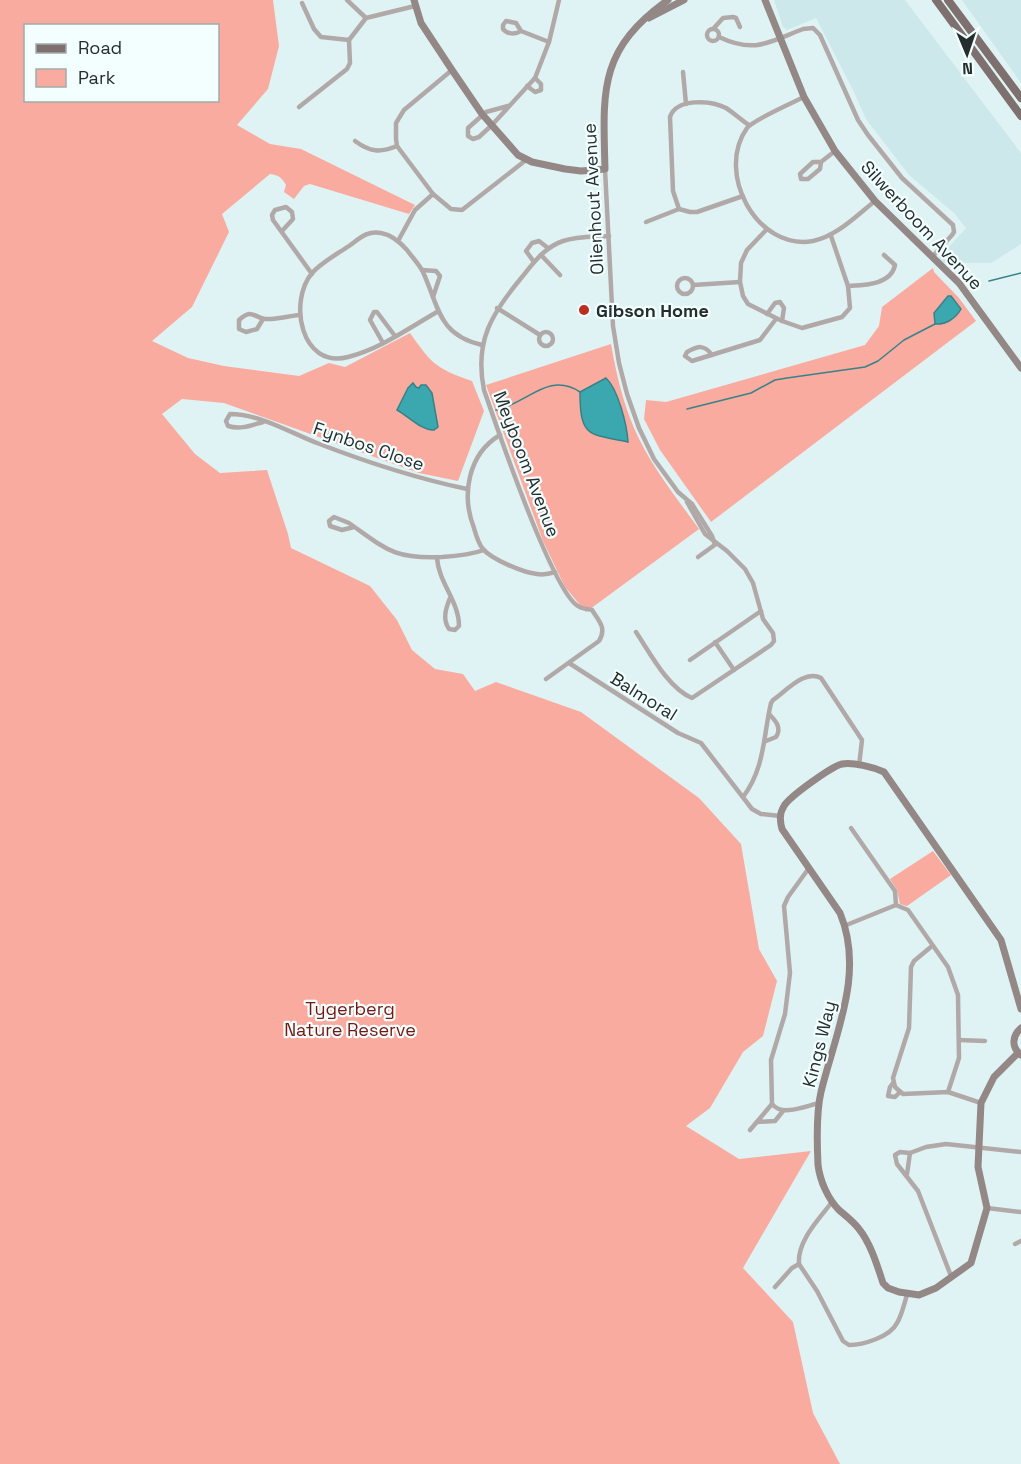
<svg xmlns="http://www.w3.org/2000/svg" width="1021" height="1464" font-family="'Space Grotesk',sans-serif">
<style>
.built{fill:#cce8ea}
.green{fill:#faab9f;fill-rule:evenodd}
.water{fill:#3ba8b0;stroke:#358389;stroke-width:1.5}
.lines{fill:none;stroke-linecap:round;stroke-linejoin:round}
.stream{stroke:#358389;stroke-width:1.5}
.street{stroke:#b1a9a8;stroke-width:4.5}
.secondary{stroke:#938886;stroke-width:7}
.primary{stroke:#7e706e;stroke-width:8}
.poi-dot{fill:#bb2e22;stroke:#f3feff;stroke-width:2}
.labels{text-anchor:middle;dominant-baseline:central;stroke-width:4.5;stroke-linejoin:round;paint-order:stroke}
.street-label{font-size:18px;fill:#262d2d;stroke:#f3feff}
.poi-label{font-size:18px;font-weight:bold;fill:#262d2d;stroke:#f3feff;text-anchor:start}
.park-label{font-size:18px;fill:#741912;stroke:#f3feff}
</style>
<rect width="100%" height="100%" fill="#dff3f4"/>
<g class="built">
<polygon points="774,0 905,0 1021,153 1021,244 991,263 943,263 939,258 966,228 954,213 909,175 866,119 853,90 816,18 787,30 783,27"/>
<polygon points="962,0 1021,0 1021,83"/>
</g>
<g class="green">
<path d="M0,0h273l6,46 -11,43 -31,36 33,19 31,5 114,56 -6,9 -99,-30 -6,2 -10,13 -10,-7 2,-7c-4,-7 -7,-10 -16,-11l-48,40 7,18 -37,75 -40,34 36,17 36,8 75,10 30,-13 16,4 65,-34c22,31 25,35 62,48l12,30 -26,70 -39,-8 -195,-70 -42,-4 -20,15 33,40 25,19 47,-3 21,64 3,14 79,38 27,34 15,30 23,19 28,5 12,17 21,-9 85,30 118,86 42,46 18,105 18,32 -14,55 -20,16 -33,56 -24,18 53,33 72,-8 -68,117 50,54 20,91 27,51h-840zM26,26h192v74h-192z"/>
<polygon points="933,268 934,272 959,298 976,321 711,522 660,450 644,419 646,400 666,402 865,345 879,326 882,307"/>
<path d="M611,344c5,29 12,58 23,84 16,37 42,69 65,101l-113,83 -21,-25 -22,-46 -57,-156z"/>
<polygon points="933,851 951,875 907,906 900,904 897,890 890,879"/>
</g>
<g class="water">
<path d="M948,296h3l10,13c-5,9 -15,16 -26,15l-1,-11z"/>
<path d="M606,378c12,11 21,47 22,64 -40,-8 -48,-5 -48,-50z"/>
<path d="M413,383l3,4 3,1 2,-3h5l6,8 6,34 -4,3c-12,1 -26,-14 -37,-20l11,-22z"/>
</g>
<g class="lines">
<g class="stream">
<polyline points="989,281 1021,273"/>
<polyline points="687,409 751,393 775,380 787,378 865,367 878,361 904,340 935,324"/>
<path d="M496,410c31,-6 52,-39 84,-18"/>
</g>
<g class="street">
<polyline points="347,0 366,18 415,6"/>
<polyline points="302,3 314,29 321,37 349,40"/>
<polyline points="714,28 723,18 733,17 736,18 740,27"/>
<circle cx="713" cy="35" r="6"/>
<path d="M521,31l-5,-8 -10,-2 -3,4v4c4,5 12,6 18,2l28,11"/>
<path d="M719,37c36,17 50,5 84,-8l10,-1 7,7 38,85 10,15 34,43 51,47 1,7 -2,3 -19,21"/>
<polyline points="349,40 366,18"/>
<polyline points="452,70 404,110 396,123 396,139 397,146 433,194 451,209 462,210 526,160"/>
<polyline points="683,72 686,104"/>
<polyline points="527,86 535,92 541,90 541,84 535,78"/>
<path d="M804,97c-12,6 -51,23 -57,31 -32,45 10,123 66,113 24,-5 43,-25 62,-40"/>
<polyline points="508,106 486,112 468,128 468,136 473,139 479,137 492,125 535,78 549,42 559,0"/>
<polyline points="299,107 347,69 350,63 349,40"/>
<path d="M355,141c15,11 25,12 42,5"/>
<polyline points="821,162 813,162 800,174 801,179 808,179 820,169 821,162 835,151"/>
<polyline points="605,169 613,326 619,363 627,394 639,428 654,459 678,492 692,504 712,536 714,542"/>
<path d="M743,196l-46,16h-7l-11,-3 -6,-18 -3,-74c6,-19 41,-17 56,-9 8,5 15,12 23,17"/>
<polyline points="646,222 679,209"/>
<polyline points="767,229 747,250 741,263 740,282 743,296 748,304 782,321 802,328 842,317 850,308 848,286 831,236"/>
<polyline points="282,231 293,219 292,212 286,207 275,210 272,215 273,220 312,274"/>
<polyline points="398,241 415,210 433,194"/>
<polyline points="541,255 560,275"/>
<polyline points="534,262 526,251 532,243 539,241 548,248"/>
<polyline points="422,270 436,271 440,276 433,297"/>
<circle cx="685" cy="286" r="8"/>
<polyline points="693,285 740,282"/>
<path d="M848,286c16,-1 43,-1 47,-21l-11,-10"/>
<polyline points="497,308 540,335"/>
<path d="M437,312c-28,16 -57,37 -89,45 -47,12 -60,-55 -36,-84 10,-11 25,-19 37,-27 10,-7 18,-16 32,-13 11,2 19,9 26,17 5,7 12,14 16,22 16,35 15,63 59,73"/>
<polyline points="767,314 775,303 780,302 784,308 782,321"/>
<path d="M263,319l-6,10 -11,3 -7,-3v-9c13,-12 14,-3 26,-1 10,1 24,-3 34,-4"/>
<circle cx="546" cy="339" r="7"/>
<polyline points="383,343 370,320 374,312 377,312 395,336"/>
<path d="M712,355c-8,-11 -14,-9 -25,-3l-2,4 7,5 68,-21 16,-21"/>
<path d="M263,422c-11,3 -22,8 -35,4l-2,-5 4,-7c30,0 61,19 87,29 49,19 98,35 150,46"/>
<path d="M500,435c-32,19 -39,60 -26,93 2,7 4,15 9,21 8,10 41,24 54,25 6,1 12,0 18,-2"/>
<path d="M354,527l-12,3 -12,-4 -1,-5 5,-4 15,6c38,27 45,36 93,34 15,-1 28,-2 42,-7"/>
<path d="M437,557c1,25 22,44 22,69l-4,4 -6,-1c-7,-10 -3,-21 1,-31"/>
<polyline points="698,557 716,544"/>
<path d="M636,632c14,21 32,56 56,66l79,-53 3,-4 -1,-8 -10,-14 -10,-36 -8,-14 -18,-18 -22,-17 -18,-32"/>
<polyline points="715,642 734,670"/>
<polyline points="690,660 761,611"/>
<polyline points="569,663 678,733 701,743 752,809 761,814 780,816"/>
<path d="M546,679l53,-38c8,-13 0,-20 -7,-31 -4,-1 -10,-1 -14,-4 -25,-14 -82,-181 -94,-216 -10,-49 8,-77 38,-113 12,-15 23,-30 41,-36 14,-5 31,-4 46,-5"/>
<path d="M766,741l10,-4c6,-9 0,-16 -7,-23"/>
<path d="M743,797c22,-29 20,-60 28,-94l2,-3c13,-9 32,-31 48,-22l41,62 -3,26"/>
<polyline points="851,828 895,891 896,905"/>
<path d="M809,868l-21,29 -4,9 6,67 -5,41 -14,46 1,44c10,13 34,2 47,-1"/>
<polyline points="844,926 896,905 908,910 948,967 958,995 959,1058 948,1092"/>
<polyline points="932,946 914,961 911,967 909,1028 893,1078 895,1087 903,1094 948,1092 981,1103"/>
<polyline points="959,1040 985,1041"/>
<polyline points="893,1083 890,1087 888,1096 895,1097 900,1092"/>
<polyline points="757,1122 775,1121 783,1111"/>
<polyline points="750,1130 772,1104"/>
<polyline points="907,1174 910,1153"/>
<path d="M832,1202c-13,17 -35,39 -33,62l18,27 26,50 6,4c14,0 41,-8 48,-22 5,-8 7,-19 10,-28"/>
<polyline points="987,1208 1021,1212"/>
<polyline points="1015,1244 1021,1241"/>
<polyline points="951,1276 918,1191 897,1164 895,1155 900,1152 910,1153 926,1147 946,1144 1021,1152"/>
<polyline points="775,1287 792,1268 799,1264"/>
</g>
<g class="secondary">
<path d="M414,0l7,23 31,47 30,44 36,41 14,7 33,7 16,2 24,-2c-2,-78 -7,-119 63,-169"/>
<polyline points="765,0 804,97 835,151 875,201 959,283 1021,368"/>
<polyline points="649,18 684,0"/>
<path d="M1021,1028c-9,8 -10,19 0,27"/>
<path d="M1018,1053l-24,24 -13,26 -3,64 9,41 -16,55 -35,25 -17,7 -20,-3 -11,-4 -5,-5c-6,-18 -12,-39 -24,-54 -5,-7 -13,-13 -20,-19 -11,-11 -19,-29 -21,-45 -1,-21 -2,-52 3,-73 14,-58 44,-119 19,-179l-58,-84c-2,-8 -3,-15 2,-23 5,-9 48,-40 58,-42 11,-2 31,3 42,8l117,168 20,69"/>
</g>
<g class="primary">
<polyline points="936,0 1021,116"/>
<polyline points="948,0 1021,98"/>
</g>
</g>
<circle class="poi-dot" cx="584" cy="310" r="6"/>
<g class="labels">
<g class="street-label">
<text transform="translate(593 199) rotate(-93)">Olienhout Avenue</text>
<text transform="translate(922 225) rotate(47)">Silwerboom Avenue</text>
<text transform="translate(369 446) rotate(19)">Fynbos Close</text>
<text transform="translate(527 464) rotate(69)">Meyboom Avenue</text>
<text transform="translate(644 696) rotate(32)">Balmoral</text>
<text transform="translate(819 1044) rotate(-76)">Kings Way</text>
</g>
<g class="poi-label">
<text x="596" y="310">Gibson Home</text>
</g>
<g class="park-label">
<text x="350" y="1008">Tygerberg<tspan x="350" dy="21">Nature Reserve</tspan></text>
</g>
</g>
<rect x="24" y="24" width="195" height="78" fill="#f3feff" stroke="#a1aaab" stroke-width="1.5"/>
<rect x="36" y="44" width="30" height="9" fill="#7e706e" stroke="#a1aaab" stroke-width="1.5"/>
<text x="78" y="54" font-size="18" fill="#262d2d">Road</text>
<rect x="36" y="69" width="30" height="18" fill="#faab9f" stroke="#a1aaab" stroke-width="1.5"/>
<text x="78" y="84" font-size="18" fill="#262d2d">Park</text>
<g transform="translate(967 54) rotate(178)" stroke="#f3feff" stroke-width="4.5" paint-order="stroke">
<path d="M0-4.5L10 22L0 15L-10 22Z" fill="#262d2d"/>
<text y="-9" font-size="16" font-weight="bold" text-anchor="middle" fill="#262d2d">N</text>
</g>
</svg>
